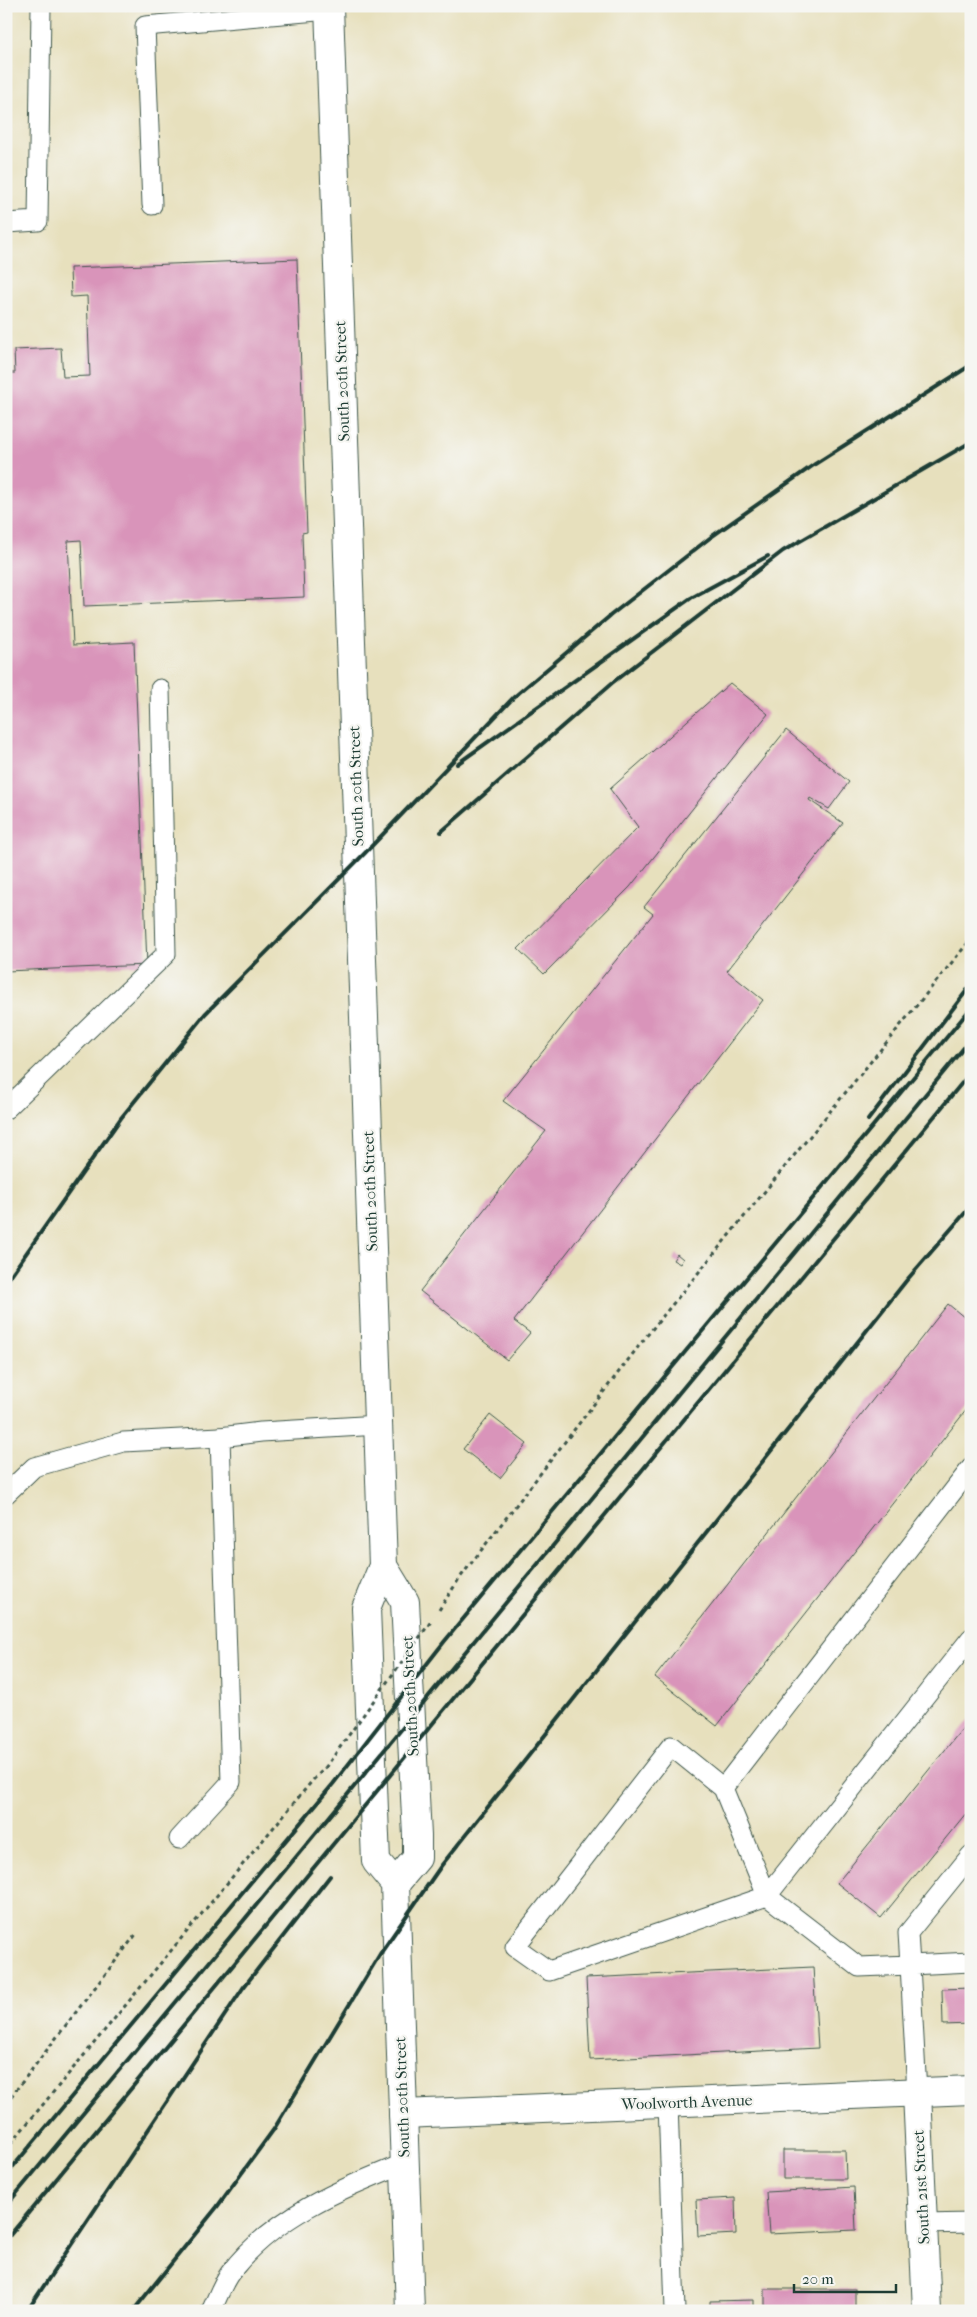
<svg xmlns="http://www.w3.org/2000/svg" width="977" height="2317" font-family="'IM FELL French Canon',serif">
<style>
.building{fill:#d994ba}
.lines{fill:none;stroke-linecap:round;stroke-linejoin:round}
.lane-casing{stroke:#3d5549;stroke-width:21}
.street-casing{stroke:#3d5549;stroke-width:30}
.secondary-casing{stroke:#3d5549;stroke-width:30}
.path{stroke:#3d5549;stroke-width:3;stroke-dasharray:4 4;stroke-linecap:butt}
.lane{stroke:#fff;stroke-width:19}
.street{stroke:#fff;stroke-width:28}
.secondary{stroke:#fff;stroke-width:28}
.rail{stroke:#1f3d34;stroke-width:4}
.path-bridge{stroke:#3d5549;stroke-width:3;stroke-dasharray:4 4;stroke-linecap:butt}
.labels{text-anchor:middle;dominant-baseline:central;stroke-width:4.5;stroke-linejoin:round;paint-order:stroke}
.street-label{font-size:16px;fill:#1f3d34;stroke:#f6f6f2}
</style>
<rect width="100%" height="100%" fill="#f6f6f2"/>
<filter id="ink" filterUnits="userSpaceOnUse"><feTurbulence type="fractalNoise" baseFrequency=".02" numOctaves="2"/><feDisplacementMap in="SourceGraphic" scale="10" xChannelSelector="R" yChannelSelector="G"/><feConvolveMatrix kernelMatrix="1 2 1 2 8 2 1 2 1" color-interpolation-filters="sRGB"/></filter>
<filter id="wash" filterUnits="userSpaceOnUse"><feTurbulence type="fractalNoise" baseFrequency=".0096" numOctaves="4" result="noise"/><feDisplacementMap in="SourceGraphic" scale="20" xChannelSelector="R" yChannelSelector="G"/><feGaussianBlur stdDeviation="1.12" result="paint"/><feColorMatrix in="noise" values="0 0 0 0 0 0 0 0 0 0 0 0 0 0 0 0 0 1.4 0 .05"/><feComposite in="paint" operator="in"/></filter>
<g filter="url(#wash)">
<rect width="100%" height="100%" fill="#e7e0bd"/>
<g id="blocks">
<g class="building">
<polygon points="297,259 307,532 302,533 304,597 84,606 81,540 68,541 73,645 134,642 147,965 6,971 6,373 15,373 14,350 61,348 63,377 90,376 87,296 71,297 70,268"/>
<polygon points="730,683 768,714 630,887 544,974 518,949 638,827 610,789"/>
<polygon points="786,730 849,782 829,809 810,798 809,800 843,823 727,971 763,1000 514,1321 530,1333 507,1360 420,1291 546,1131 503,1101 653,914 644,907"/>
<polygon points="677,1254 683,1259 680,1264 673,1260"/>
<polygon points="948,1304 971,1323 971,1404 717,1726 655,1677"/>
<polygon points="490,1415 527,1444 500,1478 463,1449"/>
<polygon points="971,1718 971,1807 881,1918 837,1883"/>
<polygon points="813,1967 818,2048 590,2060 586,1978"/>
<polygon points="971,1988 971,2024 943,2025 942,1989"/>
<polygon points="783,2150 845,2150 846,2179 783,2179"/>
<polygon points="854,2187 856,2230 769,2234 766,2192"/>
<polygon points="735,2198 736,2234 698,2236 696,2200"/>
<rect x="765" y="2289" width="90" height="22"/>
<polygon points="754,2300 754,2311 710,2311 710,2301"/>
</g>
</g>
</g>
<g filter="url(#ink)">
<use href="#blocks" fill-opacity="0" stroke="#3d5549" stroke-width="1"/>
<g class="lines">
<g class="lane-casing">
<g id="lane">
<polyline points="152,205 145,26 329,10"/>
<polyline points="6,223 38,221 41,6"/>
<polyline points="6,1109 166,954 160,689"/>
<polyline points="6,1494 34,1467 123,1442 220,1437"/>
<polyline points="971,1638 767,1896 549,1971 515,1947 671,1746 723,1788 767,1896 859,1967 910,1965 908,1933 971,1855"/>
<polyline points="723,1788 971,1468"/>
<polyline points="179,1839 231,1782 220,1437 261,1432 379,1425"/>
<polyline points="917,2093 910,1965 971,1962"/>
<polyline points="668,2103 675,2311"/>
<polyline points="923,2224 971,2223"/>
<path d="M211,2311c6,-12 11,-27 19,-38 43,-57 111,-84 175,-110"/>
</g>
</g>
<g class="street-casing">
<g id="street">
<polyline points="917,2093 927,2311"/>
<polyline points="403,2114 971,2090"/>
</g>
</g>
<g class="secondary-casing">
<g id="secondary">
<polyline points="329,6 383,1566 366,1608 376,1861 395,1884 410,2311"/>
<polyline points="383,1566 405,1602 417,1836 417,1858 395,1884"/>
</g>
</g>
<g class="path">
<polyline points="439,1610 459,1579 645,1338 971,939"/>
<polyline points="6,2103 137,1933"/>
<polyline points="6,2149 313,1780 325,1768"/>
</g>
<use href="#lane" class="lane"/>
<use href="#street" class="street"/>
<use href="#secondary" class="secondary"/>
<g class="rail">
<polyline points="457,764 691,598 768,556"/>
<polyline points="441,832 612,683 783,551 971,442"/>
<polyline points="868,1120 971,985"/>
<polyline points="6,1282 121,1118 205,1014 365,853 514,697 611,615 711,537 815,464 971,365"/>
<polyline points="6,2175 333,1784 444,1642 971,1008"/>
<path d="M6,2206c324,-387 643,-778 965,-1167"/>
<polyline points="6,2240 971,1072"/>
<polyline points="27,2311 243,1988 330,1876"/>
<polyline points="133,2311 217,2207 274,2129 380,1954 441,1866 906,1281 971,1206"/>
</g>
<polyline class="path-bridge" points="325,1768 432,1620"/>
</g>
</g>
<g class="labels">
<g class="street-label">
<text transform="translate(342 381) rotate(-92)">South 20th Street</text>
<text transform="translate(356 786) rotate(-92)">South 20th Street</text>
<text transform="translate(370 1191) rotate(-92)">South 20th Street</text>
<text transform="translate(410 1696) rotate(-93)">South 20th Street</text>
<text transform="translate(402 2097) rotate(-92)">South 20th Street</text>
<text transform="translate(687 2102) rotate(-2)">Woolworth Avenue</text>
<text transform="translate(921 2187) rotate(-93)">South 21st Street</text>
</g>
</g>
<rect width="977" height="2317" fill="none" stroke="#f6f6f2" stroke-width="25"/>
<path d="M794 2284v8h102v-8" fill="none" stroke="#1f3d34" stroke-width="2.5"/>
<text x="802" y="2284" font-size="15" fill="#1f3d34" stroke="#f6f6f2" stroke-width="4" paint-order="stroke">20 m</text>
</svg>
